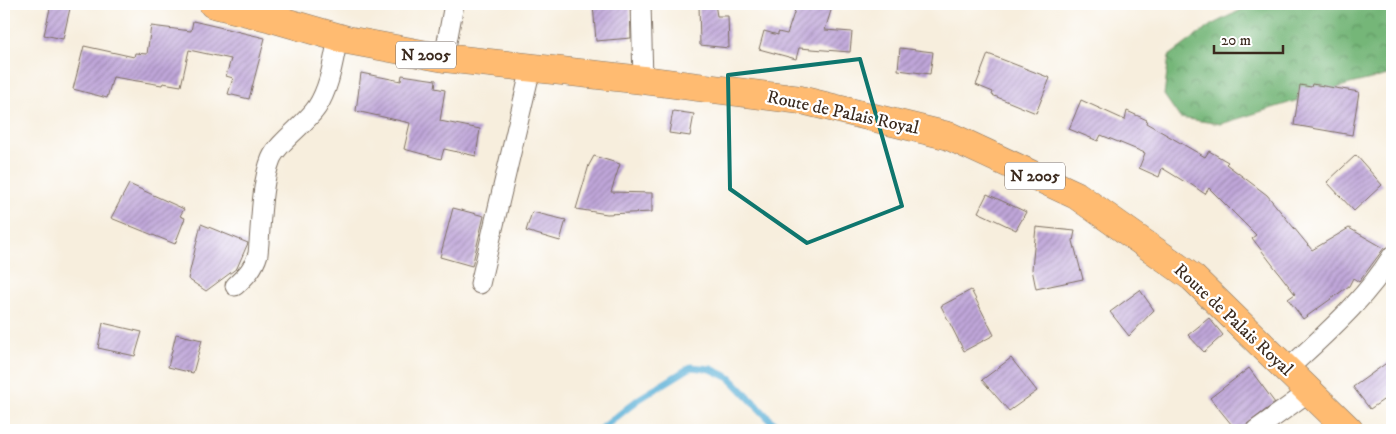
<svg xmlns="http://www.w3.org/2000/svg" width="1396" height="434" font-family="'IM FELL DW Pica',serif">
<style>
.forest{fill:url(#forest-crowns);stroke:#58704b}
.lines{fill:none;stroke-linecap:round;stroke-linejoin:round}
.stream{stroke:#58afd5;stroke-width:7}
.building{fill:url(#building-hatch)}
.minor-casing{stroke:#7d6f61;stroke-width:21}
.primary-casing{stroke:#7d6f61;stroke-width:29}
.minor{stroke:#fff;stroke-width:19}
.primary{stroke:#ffbb71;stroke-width:28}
.marked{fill:none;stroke:#0f766e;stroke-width:4;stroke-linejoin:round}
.labels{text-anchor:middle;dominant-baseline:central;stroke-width:4.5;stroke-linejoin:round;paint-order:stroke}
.shield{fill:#fff;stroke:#766a62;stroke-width:1}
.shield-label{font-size:16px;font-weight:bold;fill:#3b2a1e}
.street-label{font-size:18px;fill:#3b2a1e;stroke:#fff}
</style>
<defs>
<pattern id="forest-crowns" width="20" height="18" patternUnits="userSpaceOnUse" patternTransform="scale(1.25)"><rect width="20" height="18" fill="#74b678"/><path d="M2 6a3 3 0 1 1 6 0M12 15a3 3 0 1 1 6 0" fill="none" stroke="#609462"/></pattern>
<pattern id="building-hatch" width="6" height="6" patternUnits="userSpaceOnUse" patternTransform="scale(1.25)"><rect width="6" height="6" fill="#bfa6d9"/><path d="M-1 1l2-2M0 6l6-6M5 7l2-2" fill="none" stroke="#9c87af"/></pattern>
</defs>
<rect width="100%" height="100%" fill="#fff"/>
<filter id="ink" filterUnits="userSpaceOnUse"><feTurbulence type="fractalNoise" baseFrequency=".02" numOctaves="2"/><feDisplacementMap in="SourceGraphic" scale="10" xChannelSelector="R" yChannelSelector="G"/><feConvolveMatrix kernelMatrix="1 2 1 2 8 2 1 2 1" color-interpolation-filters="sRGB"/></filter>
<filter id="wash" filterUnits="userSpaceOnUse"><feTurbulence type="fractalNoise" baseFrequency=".0096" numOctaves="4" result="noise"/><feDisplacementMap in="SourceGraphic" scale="20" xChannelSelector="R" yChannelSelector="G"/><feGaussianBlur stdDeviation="1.12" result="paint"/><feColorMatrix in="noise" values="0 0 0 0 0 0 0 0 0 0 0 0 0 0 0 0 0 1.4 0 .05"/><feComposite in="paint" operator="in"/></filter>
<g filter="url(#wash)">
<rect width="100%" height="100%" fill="#f7eedd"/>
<polygon class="forest" points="1253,4 1392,4 1392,74 1350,84 1221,124 1180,118 1164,95 1169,56 1211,25"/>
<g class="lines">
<polyline class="stream" points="600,430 639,399 691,367 711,369 730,378 780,430"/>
</g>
<g id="blocks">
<g class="building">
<polygon points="51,4 71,4 63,39 44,35"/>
<polygon points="593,4 630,4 631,38 596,41"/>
<polygon points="699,4 715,4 717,16 728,16 729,48 700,45"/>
<polygon points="797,4 833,4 825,30 852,32 850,52 799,48 796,59 759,49 764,31 778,35 778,32 787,34"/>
<polygon points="193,21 265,38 249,99 228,94 233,78 226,76 231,59 189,50 181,86 163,83 162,85 113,77 107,98 73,89 84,46 134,57 135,53 147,54 151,26 191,31"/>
<polygon points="900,48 933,52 930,74 898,70"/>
<polygon points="988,54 1050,78 1036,113 992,95 993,92 976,85"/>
<polygon points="361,73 401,81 402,75 436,80 435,88 445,90 440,121 480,129 476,156 444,149 441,159 404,149 410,123 356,111"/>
<polygon points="1312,84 1359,92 1352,135 1294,125 1300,85 1311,87"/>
<polygon points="1081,100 1125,120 1127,111 1147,120 1146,123 1205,157 1209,151 1228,162 1226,164 1267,195 1312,250 1349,228 1384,248 1359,282 1353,278 1349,286 1303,319 1288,299 1295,294 1252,238 1256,235 1209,188 1205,194 1186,181 1185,182 1162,168 1159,177 1139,168 1145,153 1101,135 1098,141 1069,129"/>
<polygon points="673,111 694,114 690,136 669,133"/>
<polygon points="1356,155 1382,185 1354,211 1327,182"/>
<polygon points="594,156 620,164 611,192 652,193 652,212 607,214 576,209 589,165"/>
<polygon points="129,184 184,209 180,216 185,218 175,244 111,218"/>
<polygon points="987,194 1026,212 1016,230 978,212"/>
<polygon points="453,208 484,216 472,266 440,257"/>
<polygon points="532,212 566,220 560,241 526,231"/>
<polygon points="201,224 248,243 237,268 206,291 188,279"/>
<polygon points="1036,227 1075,231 1073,241 1083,279 1036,289 1032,269"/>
<polygon points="971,290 994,335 964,351 941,306"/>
<polygon points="1140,290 1154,310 1129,336 1110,312"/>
<polygon points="1209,318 1223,335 1204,352 1188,335"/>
<polygon points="103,323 142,332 135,356 98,348"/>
<polygon points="176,334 202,340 193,373 168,367"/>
<polygon points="1011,358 1037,391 1009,411 982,380"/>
<polygon points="1392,359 1392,394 1370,409 1353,387"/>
<polygon points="1249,368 1275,403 1239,430 1236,430 1210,398"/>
</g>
</g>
</g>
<g filter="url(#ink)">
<use href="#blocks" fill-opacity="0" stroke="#7d6f61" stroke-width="1"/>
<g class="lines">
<g class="minor-casing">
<g id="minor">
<polyline points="641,4 643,80"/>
<polyline points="444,58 454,4"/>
<polyline points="480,284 531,68"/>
<path d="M235,286c11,-10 19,-18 23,-32 3,-28 3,-70 13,-95 7,-17 35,-35 46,-52 13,-20 16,-46 21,-69"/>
<path d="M1288,369c37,-35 77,-69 104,-113"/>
<polyline points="1256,430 1310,391"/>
</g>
</g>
<g class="primary-casing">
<polyline id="primary" points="213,4 271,18 347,40 444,58 643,80 801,100 949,136 1076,195 1193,278 1349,430"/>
</g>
<use href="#minor" class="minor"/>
<use href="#primary" class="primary"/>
</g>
</g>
<path class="marked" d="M860,59l42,147 -95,37 -77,-54 -2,-114z"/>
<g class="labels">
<g class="shield">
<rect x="396" y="41.5" width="60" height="27" rx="4"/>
<rect x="1005" y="162.5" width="60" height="27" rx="4"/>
</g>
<g class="shield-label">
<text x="426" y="55">N 2005</text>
<text x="1035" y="176">N 2005</text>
</g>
<g class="street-label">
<text transform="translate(843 113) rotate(12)">Route de Palais Royal</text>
<text transform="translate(1233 320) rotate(43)">Route de Palais Royal</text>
</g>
</g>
<rect width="1396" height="434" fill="none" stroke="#fff" stroke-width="20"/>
<path d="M1214 45v8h69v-8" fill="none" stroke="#3b2a1e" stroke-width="2.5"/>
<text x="1221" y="45" font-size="15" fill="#3b2a1e" stroke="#ffffff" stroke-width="4" paint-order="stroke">20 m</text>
</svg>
